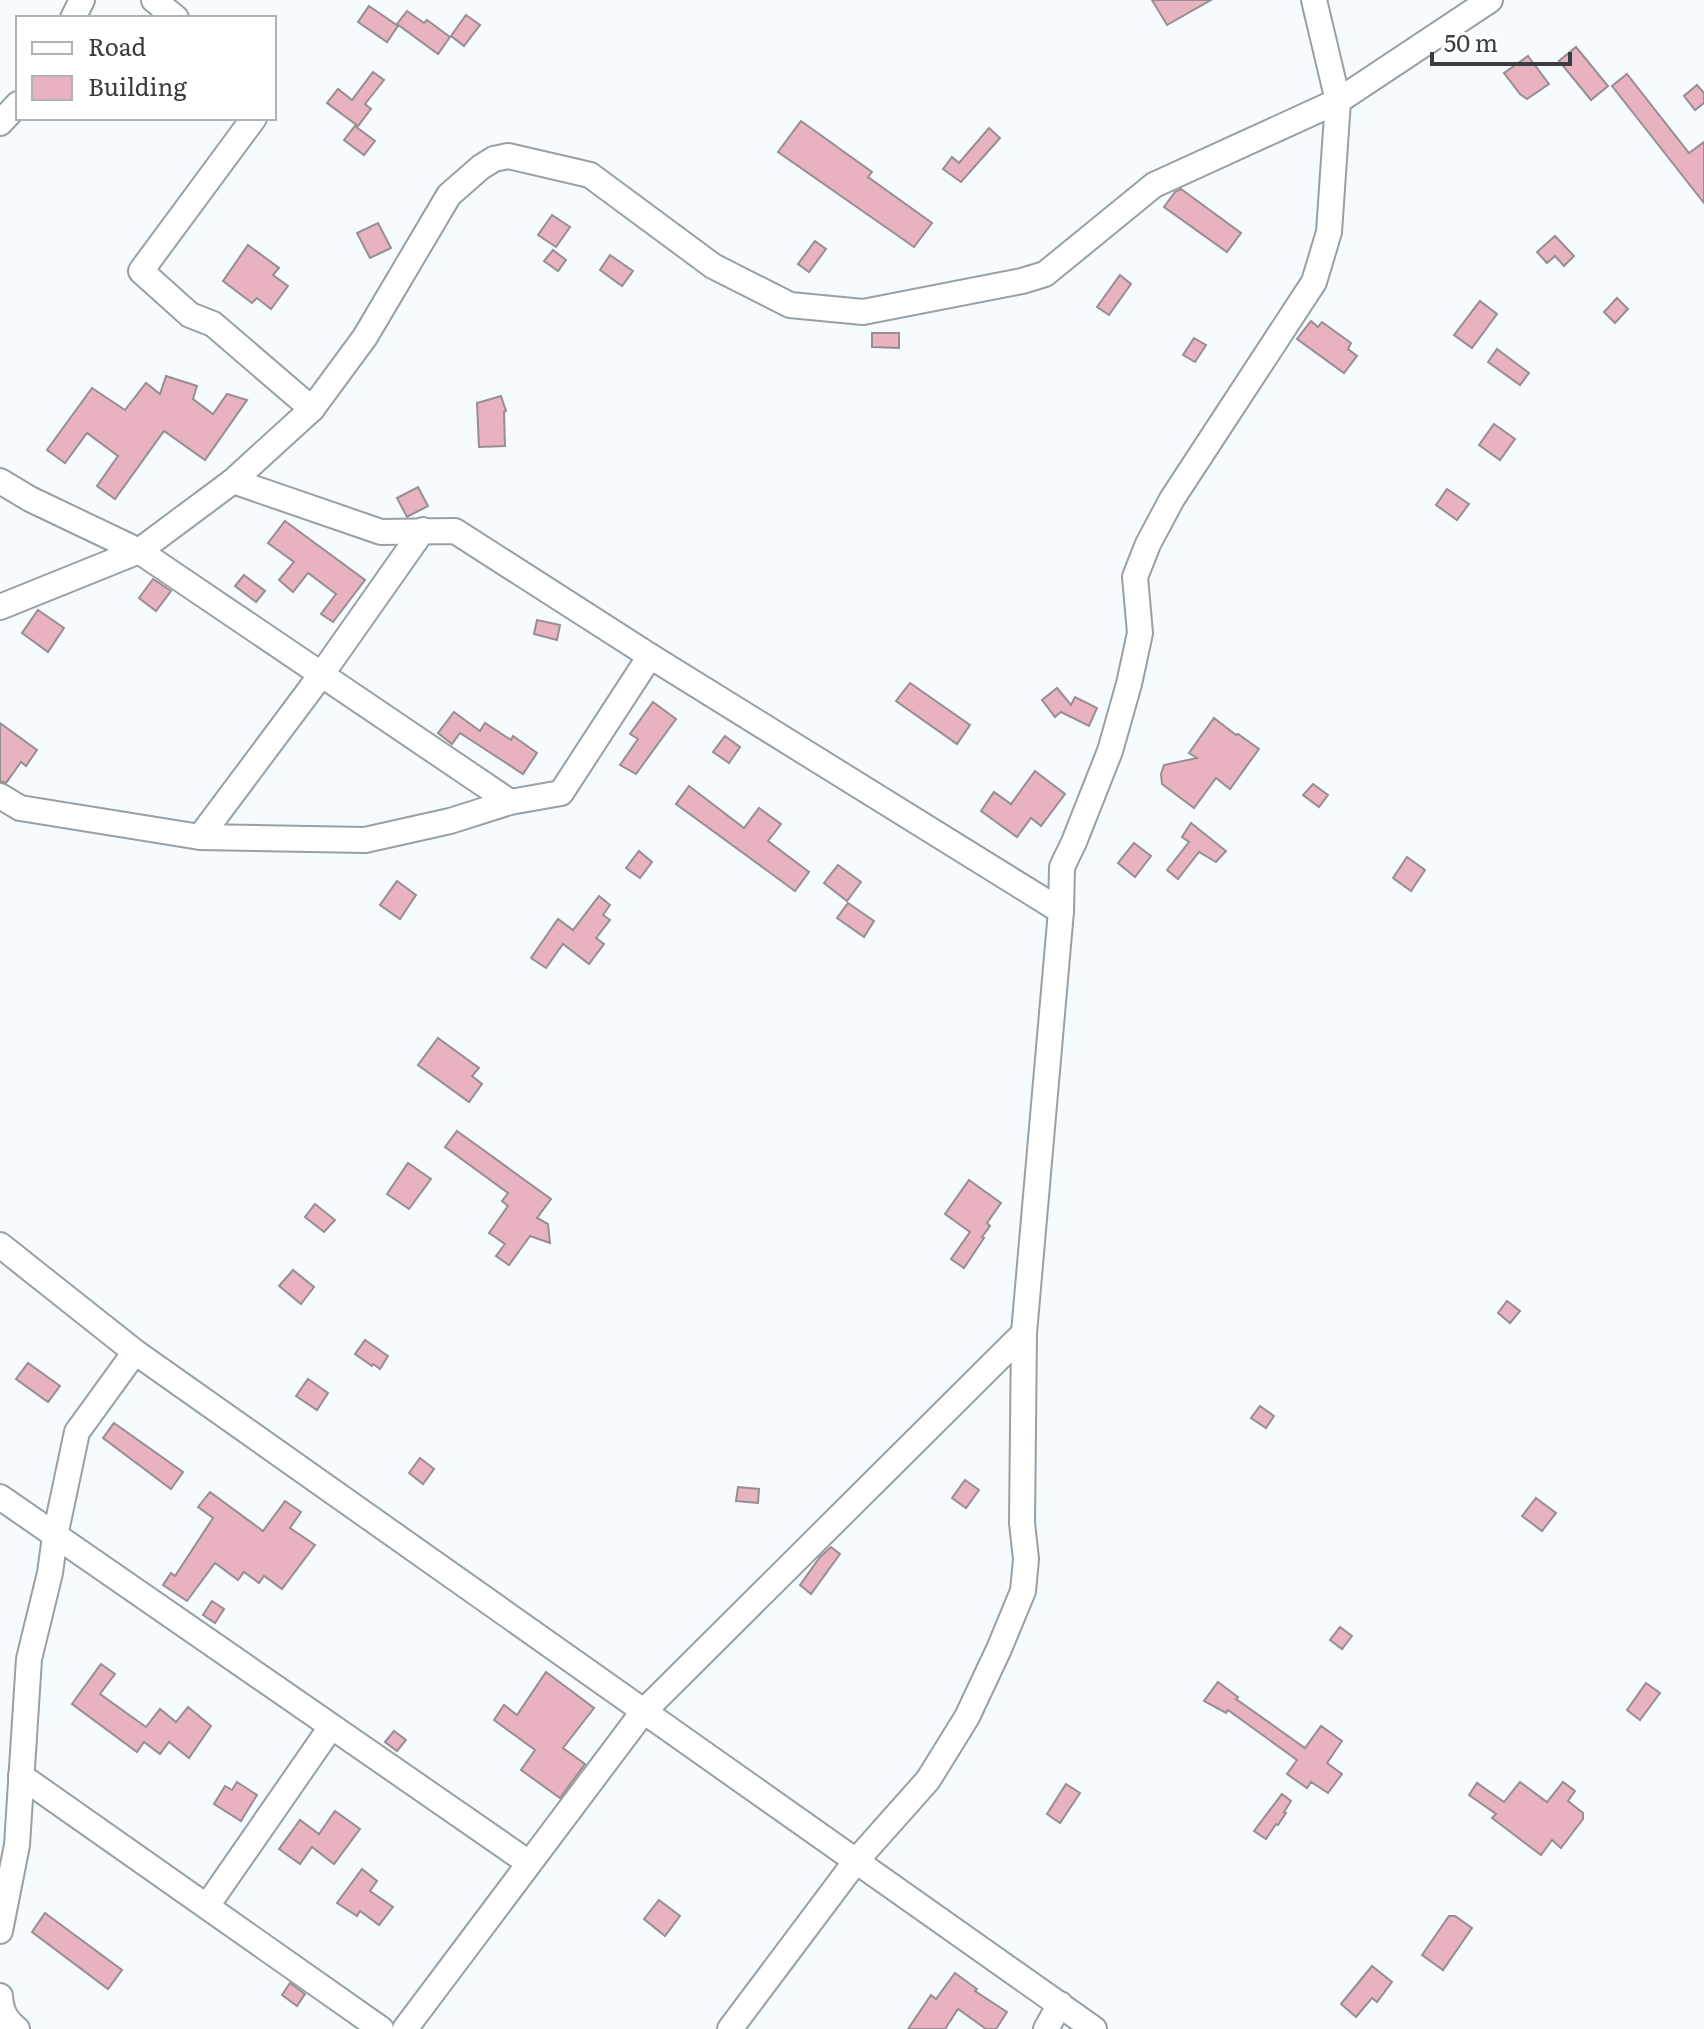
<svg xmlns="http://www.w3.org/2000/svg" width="1704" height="2029" font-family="Literata,serif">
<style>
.building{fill:#e9b2c0;stroke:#968e90;stroke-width:2}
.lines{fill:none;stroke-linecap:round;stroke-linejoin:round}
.minor-casing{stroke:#99a0a4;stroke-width:28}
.minor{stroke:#fff;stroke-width:24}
</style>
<rect width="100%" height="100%" fill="#f5fbfe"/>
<g class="building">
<polygon points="1152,0 1211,0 1167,25"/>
<polygon points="369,6 398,26 387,42 358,22"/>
<polygon points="407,11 424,23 427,20 450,37 438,54 397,24"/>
<polygon points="466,15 480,25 464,46 451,36"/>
<polygon points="1576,47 1608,86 1591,100 1559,61"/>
<polygon points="1528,56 1549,84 1527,99 1520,94 1504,73"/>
<polygon points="373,72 384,80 365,104 371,109 358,126 327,103 338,89 352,100"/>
<polygon points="1627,74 1689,153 1704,142 1704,203 1612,86"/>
<polygon points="1697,85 1704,93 1704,103 1695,110 1684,96"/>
<polygon points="801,121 872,172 868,177 932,223 914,247 778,152"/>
<polygon points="355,126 375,141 364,155 344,140"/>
<polygon points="989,128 1000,138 961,182 943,169 952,157 959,163"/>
<polygon points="1181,189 1241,233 1227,252 1164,207 1175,192"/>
<polygon points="552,215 570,227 556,247 538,235"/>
<polygon points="378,223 391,248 370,258 357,233"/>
<polygon points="1555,236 1574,256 1564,266 1555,256 1547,263 1537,252"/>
<polygon points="815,241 826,249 809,272 798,264"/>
<polygon points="248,245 279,268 273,275 288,286 271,309 257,298 252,303 223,281"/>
<polygon points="553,250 566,260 558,271 544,261"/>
<polygon points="610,255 633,271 622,286 600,270"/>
<polygon points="1120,275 1131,284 1109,315 1097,307"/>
<polygon points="1617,298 1628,309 1615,323 1604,312"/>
<polygon points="1480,301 1497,314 1472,348 1454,335"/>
<polygon points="1311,321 1318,327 1322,322 1351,343 1348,349 1357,356 1344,373 1297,339"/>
<polygon points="872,333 899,333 899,348 872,347"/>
<polygon points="1194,338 1206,345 1195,362 1183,355"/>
<polygon points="1497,349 1529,373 1520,385 1488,362"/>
<polygon points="166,376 197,386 193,399 213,414 227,394 247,400 205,460 164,431 115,499 97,486 118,456 87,433 65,463 47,450 92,388 125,410 146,383 160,394"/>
<polygon points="501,396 506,411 504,412 505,446 479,447 477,403"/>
<polygon points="1494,424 1515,439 1500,460 1479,445"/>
<polygon points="418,487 428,506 407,517 397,498"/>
<polygon points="1447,489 1469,504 1457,520 1436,505"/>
<polygon points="285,521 365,580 333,622 321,614 336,594 308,573 293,592 279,580 294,562 268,543"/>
<polygon points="244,575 265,591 256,602 235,586"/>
<polygon points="153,579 171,591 156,611 139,598"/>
<polygon points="38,610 64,628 48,652 22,633"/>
<polygon points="537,620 560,625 557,640 534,634"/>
<polygon points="910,683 970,725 957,744 896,701"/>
<polygon points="1057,688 1071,705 1075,697 1097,708 1089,726 1061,712 1055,717 1042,700"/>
<polygon points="653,702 676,719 636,774 620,765 638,739 630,734"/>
<polygon points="454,712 480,731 485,723 511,740 513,736 537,753 523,774 460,733 452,744 438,733"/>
<polygon points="1214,718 1236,735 1238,734 1259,749 1230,789 1216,778 1194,808 1162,784 1161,774 1164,765 1197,758 1189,753"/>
<polygon points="0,723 37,750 26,766 21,762 6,783 0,781"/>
<polygon points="725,736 740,747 729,763 713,752"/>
<polygon points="1035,771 1065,794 1041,826 1031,818 1017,837 981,811 994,792 1011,804"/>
<polygon points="1313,784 1328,795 1319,807 1303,795"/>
<polygon points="689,786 744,828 759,808 781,824 768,841 809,872 795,891 676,804"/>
<polygon points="1191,823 1226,851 1216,862 1199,852 1178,879 1167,870 1189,842 1182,837"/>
<polygon points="1134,843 1151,856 1135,877 1118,863"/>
<polygon points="639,851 652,862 640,878 626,868"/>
<polygon points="1407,857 1425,870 1411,891 1393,878"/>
<polygon points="838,865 861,882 847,901 824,883"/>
<polygon points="397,881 416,895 400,919 380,905"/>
<polygon points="599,896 610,905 603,915 610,920 596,938 604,944 589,964 563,944 546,968 531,958 558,919 573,930"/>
<polygon points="848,903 874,921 864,937 837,918"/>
<polygon points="438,1038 479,1068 472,1076 482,1084 469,1102 418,1065"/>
<polygon points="457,1131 551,1199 537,1218 548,1224 550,1243 530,1236 509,1265 496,1256 505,1244 489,1233 508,1206 502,1201 508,1193 445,1147"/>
<polygon points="408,1163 431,1179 409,1209 387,1194"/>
<polygon points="969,1180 1001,1203 987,1223 990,1226 982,1237 984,1238 964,1268 951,1259 970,1232 945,1214"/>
<polygon points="315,1204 335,1220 324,1232 305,1217"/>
<polygon points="293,1270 314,1287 301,1304 279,1286"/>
<polygon points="1507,1301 1520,1311 1510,1323 1498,1313"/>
<polygon points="365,1340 388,1356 380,1369 373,1364 372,1366 355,1354"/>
<polygon points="28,1363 60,1386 48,1402 16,1379"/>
<polygon points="308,1379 328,1393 317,1410 296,1396"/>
<polygon points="1260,1406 1274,1416 1266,1428 1251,1418"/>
<polygon points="114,1423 183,1472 171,1489 103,1438"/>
<polygon points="420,1458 434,1469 423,1484 409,1473"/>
<polygon points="965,1480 979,1490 966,1508 952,1498"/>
<polygon points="738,1487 759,1489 758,1503 736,1501"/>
<polygon points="210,1492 263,1531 285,1501 301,1512 290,1528 315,1545 282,1589 264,1576 259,1583 244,1572 238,1580 215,1563 187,1601 163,1585 171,1573 175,1576 213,1518 198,1507"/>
<polygon points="1536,1498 1556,1513 1542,1531 1522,1516"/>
<polygon points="831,1547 840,1554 811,1594 800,1585 820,1557"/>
<polygon points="212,1601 224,1609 215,1623 203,1615"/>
<polygon points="1340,1627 1352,1636 1342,1649 1330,1640"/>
<polygon points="101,1664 115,1674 100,1694 146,1727 160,1709 176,1722 188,1707 211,1726 189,1758 169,1742 160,1754 144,1742 137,1752 72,1704"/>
<polygon points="546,1672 594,1708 563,1748 585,1764 560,1798 521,1770 535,1750 494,1720 504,1705 517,1715"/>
<polygon points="1218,1682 1238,1697 1236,1699 1305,1748 1321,1726 1342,1741 1327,1763 1342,1774 1328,1793 1311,1782 1307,1788 1287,1774 1297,1760 1228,1710 1226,1713 1204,1701"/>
<polygon points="1646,1683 1660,1693 1640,1720 1627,1710"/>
<polygon points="394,1731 406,1740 397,1751 385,1742"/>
<polygon points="237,1782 257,1795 241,1821 214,1804 225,1786 232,1790"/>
<polygon points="1520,1782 1547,1802 1563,1782 1575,1791 1568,1801 1583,1813 1583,1819 1561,1848 1552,1840 1541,1855 1492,1818 1496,1814 1469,1795 1477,1783 1504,1802"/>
<polygon points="1066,1784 1080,1793 1060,1823 1047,1814"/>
<polygon points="1282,1794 1291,1801 1284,1812 1286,1813 1278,1825 1276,1824 1266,1839 1254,1831"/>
<polygon points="335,1811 360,1829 334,1864 312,1847 300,1864 279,1849 300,1820 319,1834"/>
<polygon points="362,1869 377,1881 370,1891 393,1907 379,1925 360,1911 357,1916 337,1903"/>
<polygon points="659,1900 680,1916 665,1936 644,1919"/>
<polygon points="45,1913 122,1970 108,1989 32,1932"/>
<polygon points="1449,1916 1455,1916 1472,1928 1443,1970 1422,1955"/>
<polygon points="1372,1966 1392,1982 1377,2002 1372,1998 1356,2017 1341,2004"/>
<polygon points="955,1973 977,1989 975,1991 1007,2012 996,2029 986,2029 958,2009 945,2029 908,2029 931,1995 936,1999"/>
<polygon points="290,1983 305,1994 297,2006 282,1995"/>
</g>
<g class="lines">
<g class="minor-casing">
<g id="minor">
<polyline points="154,0 176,18"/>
<polyline points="73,18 82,0"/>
<polyline points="254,118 141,271 190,315 213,324 312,409"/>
<polyline points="0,123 18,104"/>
<polyline points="0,481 30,499 139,551 510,802"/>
<polyline points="233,481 381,532 455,531 650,656 1061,911"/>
<polyline points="0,607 139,551 233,481 312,409 365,337 449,195 481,167 494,159 508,156 590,175 713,266 790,305 863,312 1022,281 1045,274 1154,185 1338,101 1490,0"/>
<polyline points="0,796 20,808 200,837 365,840 450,821 510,802 561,793 650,656"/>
<polyline points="200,837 321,675 423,530"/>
<polyline points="0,1245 135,1352 1094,2029"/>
<polyline points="0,1497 529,1863"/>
<polyline points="21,1776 381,2029"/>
<polyline points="207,1906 331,1727"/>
<polyline points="0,1931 17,1845 29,1659 50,1573 55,1536 77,1432 135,1352"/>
<path d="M0,1996c1,14 5,24 17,33"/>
<polyline points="405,2029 643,1712 1024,1333"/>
<polyline points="730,2029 856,1861 928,1780 967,1717 999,1649 1023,1591 1026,1559 1022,1523 1024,1333 1061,911 1062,867 1074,842 1110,751 1129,684 1140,633 1135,577 1148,544 1172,499 1314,282 1329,232 1338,101 1314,0"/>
<polyline points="1046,2029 1060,2004"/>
</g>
</g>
<use href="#minor" class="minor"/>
</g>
<rect x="16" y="16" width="260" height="104" fill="#ffffff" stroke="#b0b1b2" stroke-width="2"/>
<rect x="32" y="42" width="40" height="12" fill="#ffffff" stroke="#b0b1b2" stroke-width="2"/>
<text x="88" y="56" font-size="24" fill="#3a3d3f">Road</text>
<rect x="32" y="76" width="40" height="24" fill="#e9b2c0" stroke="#b0b1b2" stroke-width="2"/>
<text x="88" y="96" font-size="24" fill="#3a3d3f">Building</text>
<path d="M1432 52v12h138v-12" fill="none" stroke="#3a3d3f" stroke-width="4"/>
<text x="1444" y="52" font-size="24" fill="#3a3d3f" stroke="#ffffff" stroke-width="6" paint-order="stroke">50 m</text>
</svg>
